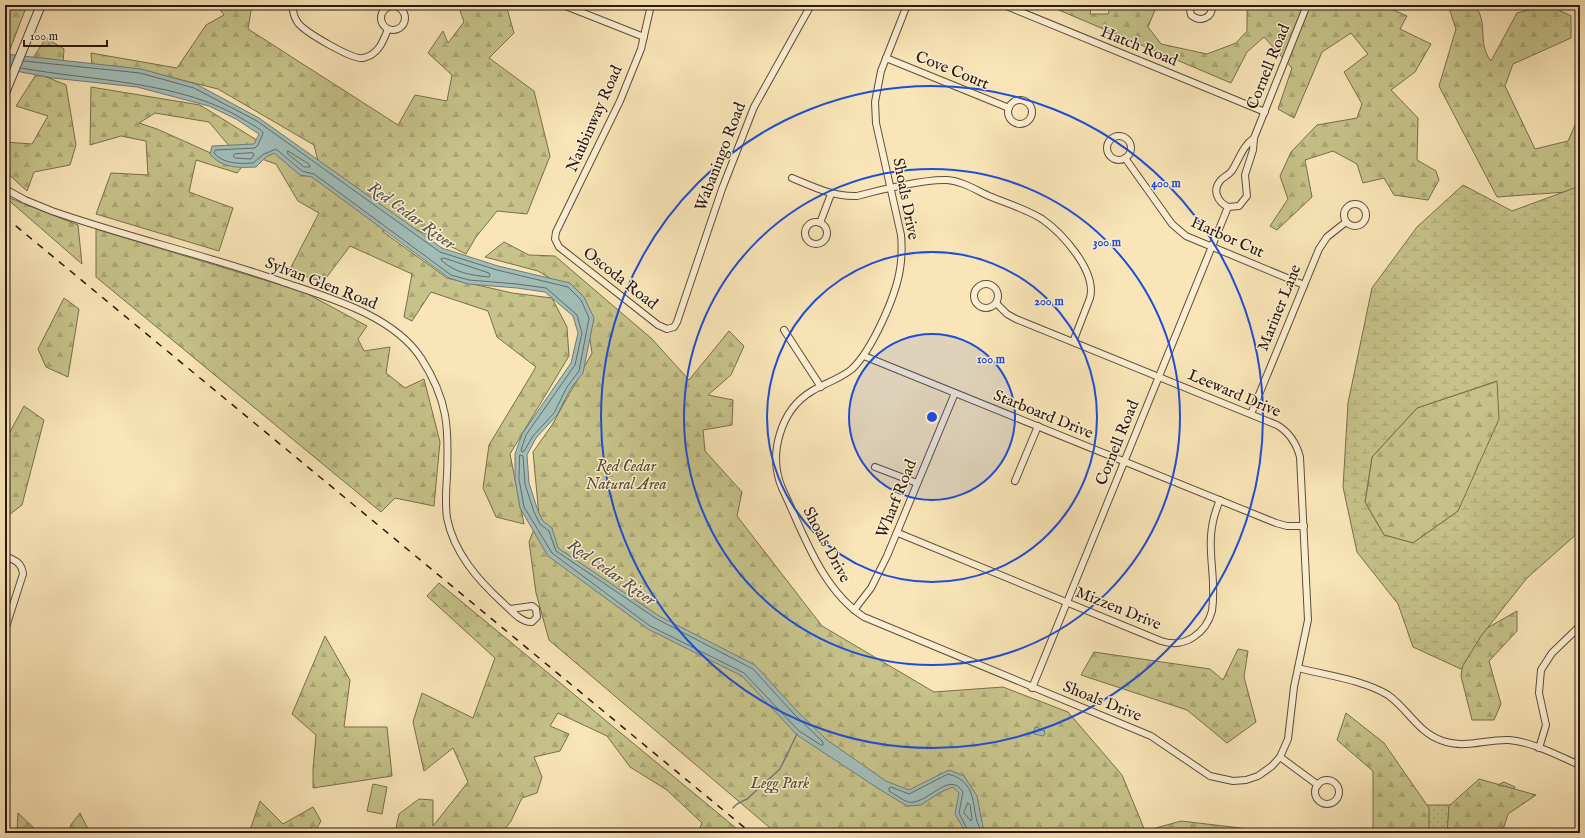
<svg xmlns="http://www.w3.org/2000/svg" width="1585" height="838" font-family="'IM FELL English',serif">
<style>
.grass{fill:url(#grass-dots);stroke:#786e4d}
.forest{fill:url(#forest-firs);stroke:#786e4d}
.wetland{fill:url(#wetland-marsh);stroke:#786e4d;fill-rule:evenodd}
.pitch{fill:#c6c289;stroke:#786e4d}
.water{fill:#a1bdb8;stroke:#717b75}
.lines{fill:none;stroke-linecap:round;stroke-linejoin:round}
.shore{stroke:#666b64;stroke-width:1}
.stream{stroke:#717b75;stroke-width:1.5}
.minor-casing{stroke:#5e4c3a;stroke-width:8}
.tertiary-casing{stroke:#5e4c3a;stroke-width:10}
.minor{stroke:#fbeed0;stroke-width:6}
.tertiary{stroke:#fbeed0;stroke-width:8}
.rail{stroke:#2a1911;stroke-width:1.5;stroke-dasharray:7 7;stroke-linecap:butt}
.ring{fill:none;stroke:#1d4ed8;stroke-width:2}
.labels{text-anchor:middle;dominant-baseline:central;stroke-width:3;stroke-linejoin:round;paint-order:stroke}
.street-label{font-size:16px;fill:#2a1911;stroke:#fbeed0}
.park-label{font-size:16px;font-style:italic;fill:#594c35;stroke:#fbeed0}
.water-label{font-size:17px;font-style:italic;fill:#54524b;stroke:#fbeed0}
.centre{fill:#1d4ed8;stroke:#fbeed0;stroke-width:2}
.ring-label{font-size:12px;text-anchor:middle;font-weight:bold;fill:#1d4ed8;stroke:#fbeed0;stroke-width:3;stroke-linejoin:round;paint-order:stroke}
</style>
<defs>
<pattern id="grass-dots" width="8" height="8" patternUnits="userSpaceOnUse"><rect width="8" height="8" fill="#c6c289"/><path d="M2 2h.1M6 6h.1" fill="none" stroke="#aaa675" stroke-width="1.8" stroke-linecap="round"/></pattern>
<pattern id="forest-firs" width="22" height="20" patternUnits="userSpaceOnUse"><rect width="22" height="20" fill="#c6c289"/><path d="M5 1l3.5 6h-7zM16 11l3.5 6h-7z" fill="#aaa675"/></pattern>
<pattern id="wetland-marsh" width="20" height="14" patternUnits="userSpaceOnUse"><rect width="20" height="14" fill="#c6c289"/><path d="M1 5h8M5 5V1M11 12h8M15 12V8" fill="none" stroke="#aaa675"/></pattern>
</defs>
<rect width="100%" height="100%" fill="#f9e5b7"/>
<filter id="stains"><feTurbulence type="fractalNoise" baseFrequency=".005" numOctaves="4"/><feColorMatrix values="0 0 0 0 .2 0 0 0 0 .09 0 0 0 0 .02 0 0 0 .5 -.17"/></filter>
<radialGradient id="worn" r=".72"><stop offset=".6" stop-color="#630" stop-opacity="0"/><stop offset="1" stop-color="#630" stop-opacity=".3"/></radialGradient>
<polygon class="grass" points="1504,782 1515,787 1497,833 1390,833 1400,805 1453,805"/>
<g class="forest">
<polygon points="5,5 27,5 9,52 5,51"/>
<polygon points="217,5 252,5 248,29 398,125 415,95 447,101 452,75 428,53 443,31 448,43 464,22 458,5 506,5 514,33 489,58 534,91 550,156 527,214 497,211 476,237 466,254 411,227 382,231 447,278 512,293 552,298 567,327 569,356 510,454 524,524 496,517 483,488 489,445 536,367 497,337 488,311 431,292 412,321 404,317 412,274 350,246 323,282 289,271 319,213 298,201 276,164 231,148 209,122 155,113 139,123 157,129 242,167 237,173 196,160 189,192 233,208 219,251 96,214 111,173 148,175 146,141 121,136 90,145 91,87 200,105 323,181 314,145 218,89 149,72 92,66 91,53 177,68 206,25 224,15"/>
<polygon points="1047,5 1092,5 1090,14 1108,14 1111,5 1157,5 1148,27 1161,44 1207,54 1236,43 1247,31 1247,5 1382,5 1407,16 1400,29 1431,44 1415,72 1391,90 1418,118 1417,160 1436,171 1439,180 1428,200 1394,195 1384,178 1363,183 1357,164 1333,151 1305,160 1312,197 1277,230 1270,226 1288,199 1280,176 1291,152 1317,125 1357,118 1362,104 1344,72 1368,54 1351,33 1322,52 1294,118 1278,109 1292,68 1264,37 1247,52 1231,83"/>
<path d="M1448,5h26c16,18 2,37 17,56l26,-48 31,-8 23,11v22l-58,26 -8,22 30,63 33,-8 12,-27v77l-83,6 -58,-111 17,-57z"/>
<polygon points="46,38 64,49 63,64 33,58"/>
<polygon points="37,73 66,85 76,145 70,165 34,172 27,191 5,171 5,142 32,144 48,116 16,106"/>
<polygon points="5,196 78,225 82,264 5,197"/>
<polygon points="96,229 304,292 367,326 358,339 364,351 390,347 386,373 405,388 424,379 440,442 434,506 395,498 381,512 96,277"/>
<polygon points="504,242 529,255 555,256 652,339 689,380 729,331 744,346 731,375 708,395 733,400 732,425 703,430 705,451 742,492 737,516 822,626 934,692 1003,687 1068,712 1122,775 1145,831 1181,821 1249,829 1303,831 1307,833 776,833 549,640 536,593 529,542 539,516 533,452 552,425 592,353 584,299 538,271 485,257"/>
<polygon points="64,298 79,309 68,377 46,367 38,349"/>
<polygon points="1498,381 1517,426 1458,511 1413,543 1384,535 1365,502 1372,457 1417,408"/>
<polygon points="24,406 44,420 22,505 5,518 5,441"/>
<polygon points="439,583 742,833 698,833 702,823 667,790 630,767 607,736 558,713 550,726 569,734 560,751 534,757 542,777 537,793 522,798 511,821 502,833 395,833 399,814 419,799 433,800 433,826 468,782 453,748 424,771 413,722 422,693 473,718 495,658 427,596"/>
<polygon points="1517,611 1517,631 1489,661 1501,704 1494,720 1472,720 1461,676 1466,640"/>
<polygon points="325,636 350,680 344,727 387,727 392,776 313,788 313,769 316,735 292,714"/>
<polygon points="1238,649 1248,651 1244,677 1256,722 1227,743 1187,710 1081,675 1094,652 1210,669 1223,680"/>
<polygon points="1346,713 1384,743 1429,808 1429,833 1373,833 1373,771 1337,740"/>
<polygon points="1479,779 1536,795 1508,814 1502,833 1447,833 1449,806"/>
<polygon points="260,801 283,824 313,807 321,821 314,833 249,833"/>
<polygon points="18,813 39,833 18,833 17,830"/>
<polygon points="80,813 90,833 73,833 70,826"/>
</g>
<path class="wetland" d="M1463,185l49,26 68,-25v345l-53,47 -46,58 -20,33 -48,-22 -15,-43 -41,-52 -14,-65 5,-84 24,-115 45,-61zM1497,381l2,38 -41,92 -45,32 -29,-8 -19,-33 7,-45 45,-49z"/>
<polygon class="pitch" points="373,784 387,787 382,814 367,811"/>
<g class="water">
<path d="M5,54l136,15 55,15 63,34 183,130 56,18 72,17 14,14 10,21 -11,55 -12,15 -14,27 -21,23 -9,17 2,28 9,28 5,10 9,7 6,20 101,68 96,49 41,45 31,30 59,41 23,9 40,-20 15,6 13,20 6,31 7,6h-23l-2,-2 -10,-17 4,-21 -6,-6 -12,5 -20,13 -14,1 -28,-17 -82,-54 -55,-59 -94,-47 -100,-73 -28,-48 -5,-29v-25l7,-20 49,-71 7,-30 -5,-17 -28,-24 -28,-4 -49,-4 -19,-6 -137,-101 -12,-2 -26,-22 -8,4 -10,10c-18,1 -34,1 -46,-13l2,-8 42,-2 5,-10 -23,-15 -27,-13 -72,-19 -84,-9 -48,-9z"/>
<polygon points="1035,727 1039,728 1039,730 1044,730 1045,734 1043,736 1034,734"/>
</g>
<g class="lines">
<g class="shore">
<path d="M21,68c71,13 163,13 225,53 5,3 14,7 17,12l-5,12 -3,3 -40,2 -1,3c9,11 26,11 39,10l11,-9 12,-5 26,22 12,3 137,101 18,5 48,4 29,4 31,27 5,18 -7,32 -49,70 -5,15 1,2 2,-1 9,-15 21,-23 13,-26 12,-16 10,-53 -8,-18 -13,-13 -71,-17 -57,-18 -183,-131 -63,-33 -54,-15 -116,-12"/>
<polygon points="288,151 309,164 310,167 304,167 288,154"/>
<polygon points="253,153 254,155 251,159 235,158 233,156 235,154"/>
<path d="M444,258l45,15 1,2 -1,2c-19,-2 -33,-4 -47,-16l-1,-2z"/>
<polygon points="520,455 523,456 525,484 534,512 540,524 549,531 556,551 657,619 753,669 793,713 823,742 823,745 821,745 799,731 744,673 650,626 552,553 524,507 519,479"/>
<polygon points="968,803 970,805 972,819 971,821 964,813"/>
<path d="M969,833l-10,-20 4,-21c-14,-23 -36,14 -55,10 -6,-2 -13,-8 -19,-11v-3l2,-1 18,7 39,-20c36,9 19,44 36,59"/>
</g>
<polyline class="stream" points="733,808 737,804 747,799 780,769 797,734"/>
<g class="minor-casing">
<g id="minor">
<path d="M293,5c-1,7 1,12 5,18 7,9 54,37 65,35 15,-3 20,-16 25,-29"/>
<polyline points="563,5 644,37"/>
<polyline points="651,5 641,49 620,101 556,232 555,239 559,247 658,325 667,329 674,327 677,322 722,189 754,107 811,5"/>
<path d="M907,5l-26,66 -6,31 1,21 25,112c1,11 1,22 -1,34 -4,27 -28,81 -48,100 -12,10 -27,14 -40,22 -32,19 -44,64 -30,97 21,44 39,101 82,129l287,119 59,40 23,5 13,-1 12,-4 14,-10 8,-9 8,-18 6,-52 14,-67 -8,-163c-4,-15 -11,-25 -23,-32l-261,-106 -9,-5 -11,-11"/>
<polyline points="1004,5 1265,112"/>
<path d="M1189,5l2,10c9,8 22,3 21,-10"/>
<circle cx="393" cy="18" r="12"/>
<polyline points="886,58 1009,108"/>
<circle cx="1020" cy="112" r="12"/>
<circle cx="1119" cy="148" r="12"/>
<path d="M1254,138c-11,8 -14,19 -21,31 -3,6 -9,7 -13,12 -8,10 -2,21 8,26l11,-1 8,-10 -2,-21 8,-25 1,-12 53,-133"/>
<polyline points="1125,158 1172,224 1186,236 1304,285"/>
<path d="M792,178c22,9 41,19 65,18 22,-6 68,-17 90,-16 15,1 29,10 42,16 17,7 37,13 53,23 20,14 55,52 48,79l-17,44"/>
<path d="M5,189l20,11 27,11c75,26 153,44 228,70 46,16 112,33 141,77 27,42 28,69 26,118 -1,14 -2,28 0,42 7,35 31,62 56,85 7,6 18,20 29,19l5,-5 -1,-8 -4,-3 -22,3"/>
<circle cx="1355" cy="215" r="11"/>
<circle cx="816" cy="233" r="11"/>
<polyline points="820,223 831,194"/>
<circle cx="986" cy="296" r="12"/>
<polyline points="784,330 821,387"/>
<polyline points="864,356 1276,523 1287,526 1304,526"/>
<polyline points="1251,414 1319,249 1327,237 1346,222"/>
<polyline points="875,467 917,483"/>
<polyline points="1015,481 1038,426"/>
<path d="M898,533l263,108c24,8 45,-8 51,-30 6,-41 -11,-68 8,-111"/>
<path d="M5,556c10,4 17,7 18,18l-18,56"/>
<polyline points="854,610 871,588 887,556 955,393"/>
<path d="M1298,668c27,7 66,12 90,27 20,14 30,38 55,46 23,8 43,-2 66,-1 24,2 49,16 71,25"/>
<polyline points="1032,688 1228,207"/>
<polyline points="1539,748 1546,725 1539,693 1541,670 1552,653 1580,626"/>
<polyline points="1280,757 1318,785"/>
<circle cx="1327" cy="792" r="12"/>
</g>
</g>
<g class="tertiary-casing">
<polyline id="tertiary" points="5,93 41,5"/>
</g>
<use href="#minor" class="minor"/>
<use href="#tertiary" class="tertiary"/>
<polyline class="rail" points="5,217 751,833"/>
</g>
<circle cx="932" cy="417" r="83" fill="#1d4ed8" fill-opacity=".12"/>
<g class="ring">
<circle cx="932" cy="417" r="83"/>
<circle cx="932" cy="417" r="165"/>
<circle cx="932" cy="417" r="248"/>
<circle cx="932" cy="417" r="331"/>
</g>
<g class="labels">
<g class="street-label">
<text transform="translate(1139 47) rotate(22)">Hatch Road</text>
<text transform="translate(1269 67) rotate(-68)">Cornell Road</text>
<text transform="translate(952 71) rotate(22)">Cove Court</text>
<text transform="translate(595 119) rotate(-66)">Naubinway Road</text>
<text transform="translate(721 157) rotate(-69)">Wabaningo Road</text>
<text transform="translate(905 199) rotate(79)">Shoals Drive</text>
<text transform="translate(1227 238) rotate(24)">Harbor Cut</text>
<text transform="translate(620 279) rotate(38)">Oscoda Road</text>
<text transform="translate(321 284) rotate(21)">Sylvan Glen Road</text>
<text transform="translate(1280 308) rotate(-68)">Mariner Lane</text>
<text transform="translate(1234 394) rotate(23)">Leeward Drive</text>
<text transform="translate(1043 415) rotate(22)">Starboard Drive</text>
<text transform="translate(1118 443) rotate(-68)">Cornell Road</text>
<text transform="translate(897 499) rotate(-68)">Wharf Road</text>
<text transform="translate(826 545) rotate(62)">Shoals Drive</text>
<text transform="translate(1118 609) rotate(22)">Mizzen Drive</text>
<text transform="translate(1102 702) rotate(22)">Shoals Drive</text>
</g>
<g class="park-label">
<text x="626" y="467">Red Cedar<tspan x="626" dy="18">Natural Area</tspan></text>
<text x="780" y="784">Legg Park</text>
</g>
<g class="water-label">
<text transform="translate(411 216) rotate(36)">Red Cedar River</text>
<text transform="translate(611 573) rotate(35)">Red Cedar River</text>
</g>
</g>
<circle cx="932" cy="417" r="6" class="centre"/>
<g class="ring-label">
<text x="1166" y="187">400 m</text>
<text x="1107" y="246">300 m</text>
<text x="1049" y="305">200 m</text>
<text x="991" y="363">100 m</text>
</g>
<rect width="1585" height="838" fill="none" stroke="#f9e5b7" stroke-width="20"/>
<rect x="6" y="6" width="1573" height="826" fill="none" stroke="#2a1911" stroke-width="2"/>
<rect x="10" y="10" width="1565" height="818" fill="none" stroke="#2a1911"/>
<path d="M24 40v6h83v-6" fill="none" stroke="#2a1911" stroke-width="2"/>
<text x="30" y="40" font-size="12" fill="#2a1911" stroke="#fbeed0" stroke-width="3" paint-order="stroke">100 m</text>
<rect width="100%" height="100%" filter="url(#stains)"/>
<rect width="100%" height="100%" fill="url(#worn)"/>
</svg>
